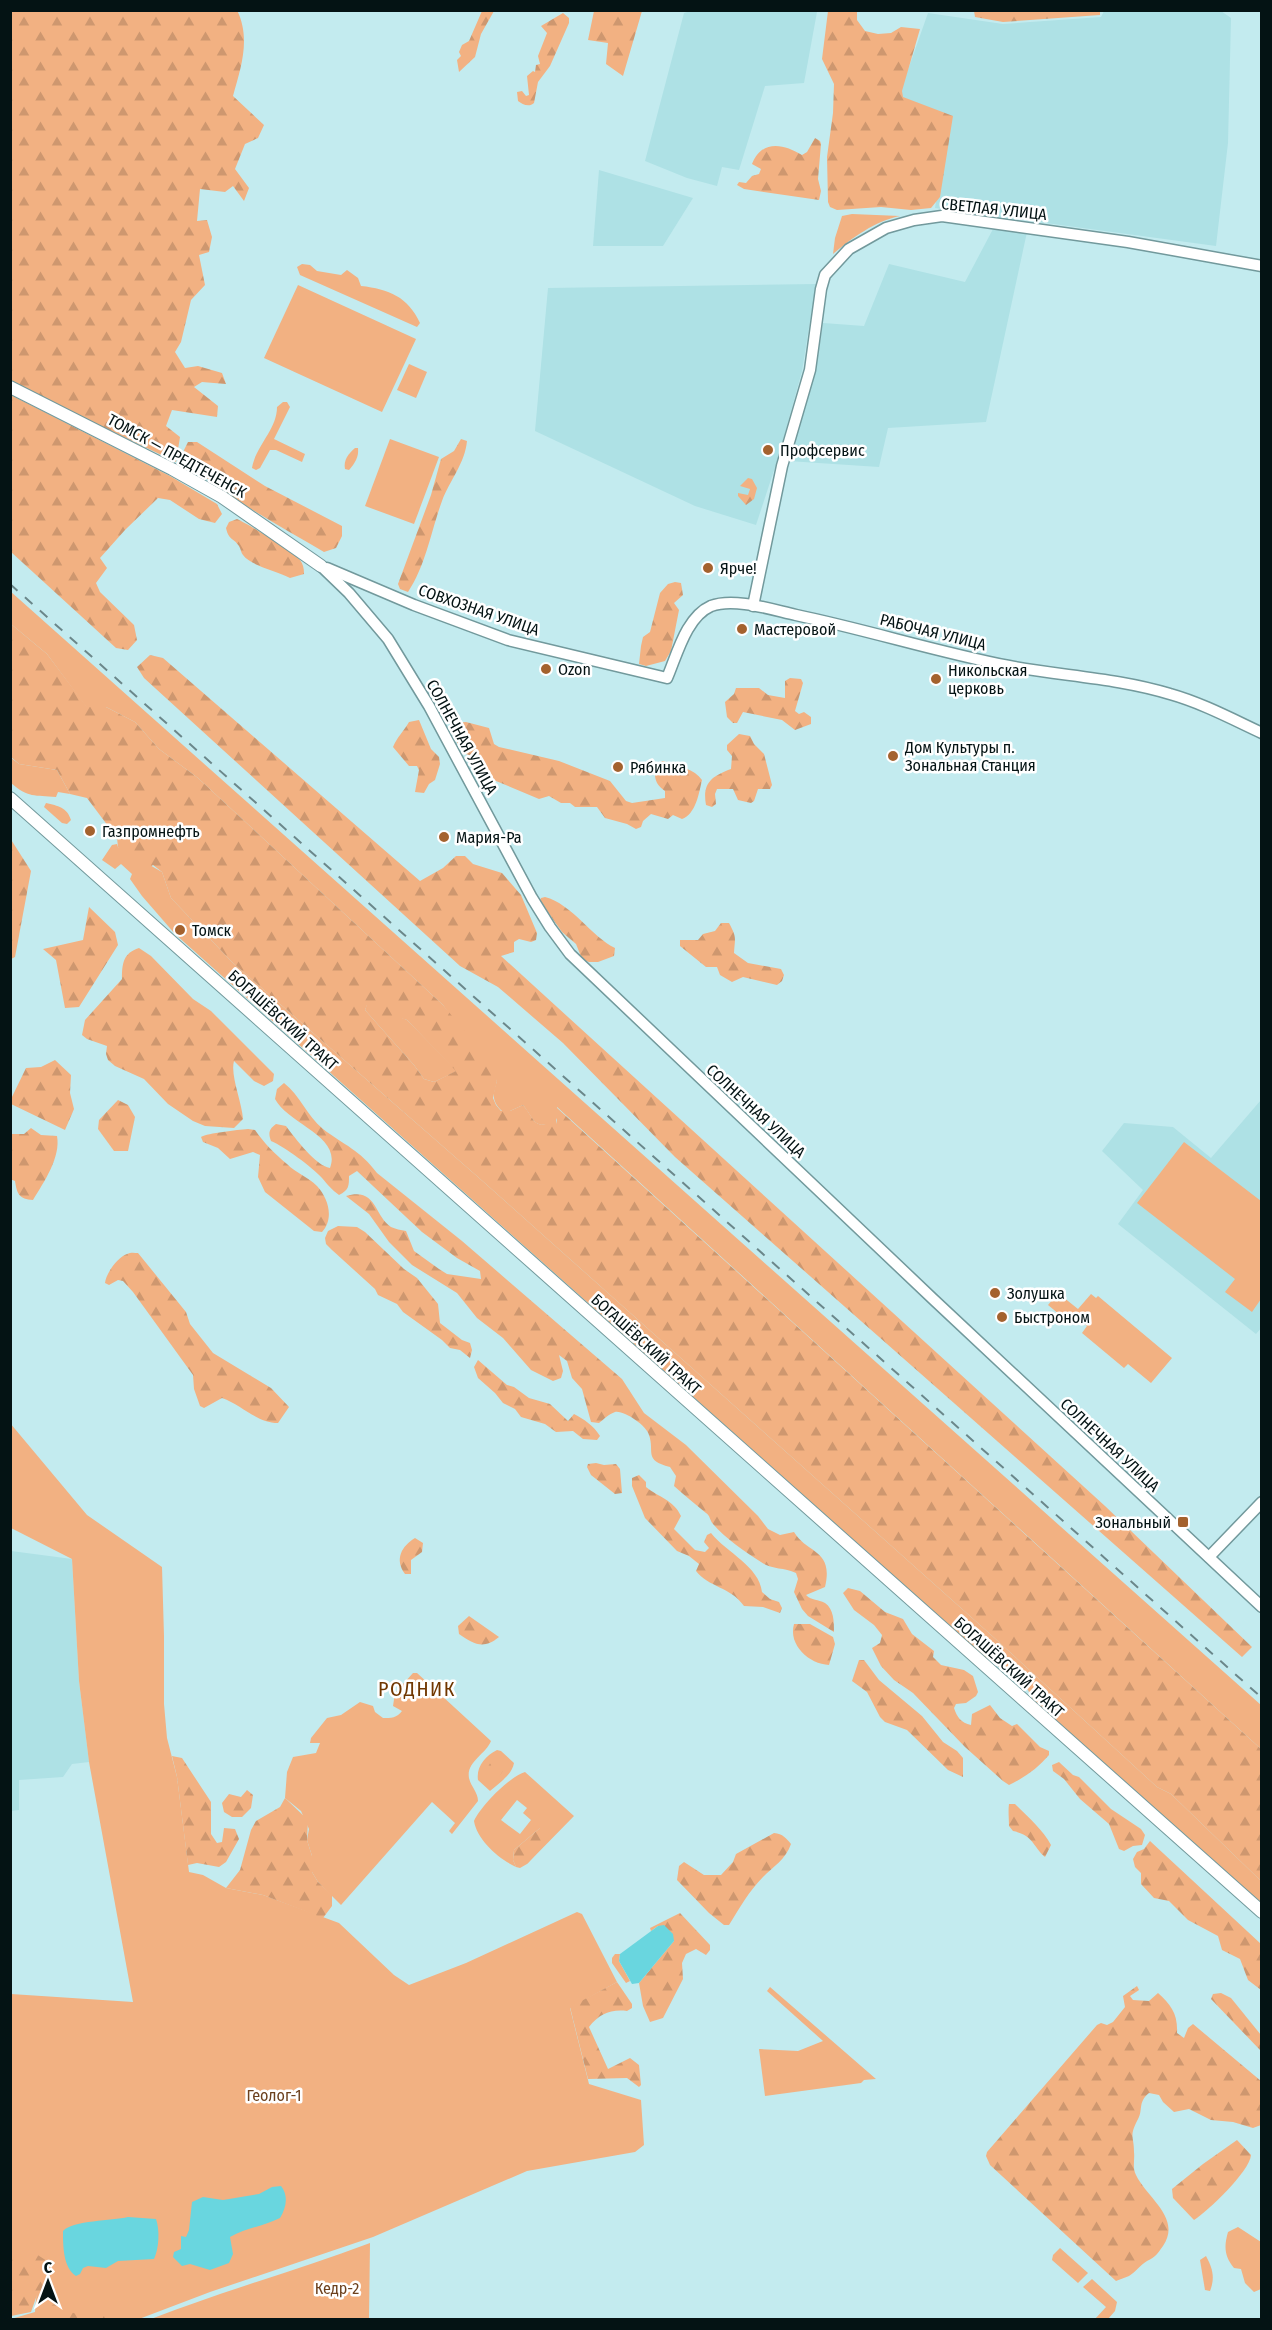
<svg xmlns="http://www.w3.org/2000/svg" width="1272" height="2330" font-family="'Fira Sans Condensed',sans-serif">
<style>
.built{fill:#aee1e5}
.green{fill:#f2b182;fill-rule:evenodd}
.forest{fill:url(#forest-firs);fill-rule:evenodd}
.water{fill:#69d6df}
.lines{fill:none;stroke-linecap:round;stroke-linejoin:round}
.minor-casing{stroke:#72999c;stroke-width:13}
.major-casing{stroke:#72999c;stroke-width:14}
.minor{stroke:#fff;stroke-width:10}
.major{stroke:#fff;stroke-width:12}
.rail{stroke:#6b878a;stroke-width:2;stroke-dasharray:10 10;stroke-linecap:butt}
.poi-dot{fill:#a4622e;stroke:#fff;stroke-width:2}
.labels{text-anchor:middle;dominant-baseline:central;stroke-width:5;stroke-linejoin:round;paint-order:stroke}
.street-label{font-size:16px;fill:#041314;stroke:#fff}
.poi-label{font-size:16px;fill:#041314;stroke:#fff;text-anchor:start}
.park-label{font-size:16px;fill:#6c401d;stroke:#fff}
.quarter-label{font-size:20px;letter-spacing:1.5px;fill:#703700;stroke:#fff}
</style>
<defs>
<pattern id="forest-firs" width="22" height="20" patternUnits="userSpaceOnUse" patternTransform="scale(1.5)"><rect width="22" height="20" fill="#f2b182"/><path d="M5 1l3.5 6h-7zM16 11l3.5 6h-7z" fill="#ce976f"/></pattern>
</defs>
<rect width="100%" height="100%" fill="#c3ebef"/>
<g class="built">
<polygon points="690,11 813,10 817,12 804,83 765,86 739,170 722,167 717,186 687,178 645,161 684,13"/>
<polygon points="1104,11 1221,11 1231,18 1228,143 1216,246 935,208 949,118 898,98 928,13 1003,24 1101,17"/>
<polygon points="599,170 693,198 663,246 593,246"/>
<polygon points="993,229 1027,232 986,422 888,428 879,467 788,461 816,369 823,323 864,326 889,264 965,282"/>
<polygon points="816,284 802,371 779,455 756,525 695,506 535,431 548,288"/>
<polygon points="1261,1100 1262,1327 1256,1334 1118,1224 1143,1190 1102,1151 1124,1123 1173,1127 1211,1158"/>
<polygon points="11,1551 72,1559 79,1681 89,1762 72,1764 63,1777 19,1780 19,1810 11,1811"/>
</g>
<g class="green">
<path d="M852,214l48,2c-25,5 -48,22 -67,38l2,-16 7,-22z"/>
<path d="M302,264l8,1 7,6 24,4 6,-5 11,8 3,8c28,3 47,11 59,37l-3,4 -117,-52 -3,-8z"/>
<polygon points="298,285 416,339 382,412 264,358"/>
<polygon points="409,364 427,372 416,398 397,390"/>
<path d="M283,402h4l3,5 -16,32 31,15 -3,8 -26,-12h-6l-10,18 -4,2 -4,-2c4,-23 25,-38 25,-61z"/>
<polygon points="390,439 439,457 414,524 365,506"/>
<path d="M10,591l1251,1114v44l-704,-642 -1,18c-25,1 -19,-2 -33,-20l-13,6h-8c-11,-10 -9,-18 -5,-30l-54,-76 -245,-227 -39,-29 -24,-27 -29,-15 -19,1 -40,-54 -36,-30z"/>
<path d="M10,757l9,7 38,6 13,24 -12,-2 -2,5c-21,-2 -28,1 -45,-14z"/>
<path d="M46,803c12,3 21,4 25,17l-4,4 -5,-1 -18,-16z"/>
<polygon points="117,844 118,847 162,872 171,898 232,962 478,1177 989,1633 1157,1787 1171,1794 1261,1881 1261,1904 1034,1702 1028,1690 1008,1671 1006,1672 981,1654 175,934 142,896 130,879 132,874 121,864 115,869 102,860 112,845"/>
<polygon points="367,1004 407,1020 457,1071 434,1082 424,1079 414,1065 365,1010"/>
<polygon points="1184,1142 1261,1201 1261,1299 1252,1312 1225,1292 1235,1279 1137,1203"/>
<polygon points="1058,1293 1078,1309 1091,1294 1096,1298 1098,1296 1172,1358 1151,1383 1128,1364 1124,1368 1082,1333 1087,1326 1077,1318 1071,1324 1048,1305"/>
<polygon points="10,1423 87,1515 162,1567 164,1636 164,1704 167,1738 177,1777 189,1872 203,1875 226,1888 263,1895 339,1923 394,1975 409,1985 466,1963 577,1912 582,1914 617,1982 570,2008 589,2084 641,2100 644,2145 635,2152 527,2171 373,2237 210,2292 139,2319 11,2319 35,2312 39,2264 11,2270 11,1994 133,2002 89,1762 79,1681 72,1559 11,1528"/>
<path d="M413,1673h4l74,68c-5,13 -25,21 -22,37 2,9 9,14 9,23l-26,33 -3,-3 6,-8 -23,-21 -91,103 -23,-23 -6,-10v-16l-5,-16 2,-11 -8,-18 -16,-13 2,-26 6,-15 23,-4 4,-10h-10l1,-5 16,-20 14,-3 19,-13 13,4 2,6 8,6c8,0 14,0 19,-7l-9,-5 2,-13z"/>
<path d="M497,1750l4,1 13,12c-2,12 -15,20 -24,28l-12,-11c-2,-13 7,-24 19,-30z"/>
<path d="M525,1772l49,44 -47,48 13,-36 -26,22 -1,10 3,7c-17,-8 -39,-27 -42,-46 7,-15 35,-44 51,-49zM517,1800l10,8 -4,5 8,7 -11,14 -19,-14z"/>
<polygon points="615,1954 620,1954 619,1961 630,1981 626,1983 612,1963 612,1958"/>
<polygon points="770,1987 876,2079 864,2080 861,2083 765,2096 759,2049 798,2051 823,2041 767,1991"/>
<path d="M1238,2227l23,15v47l-7,3 -9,-9 -4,-14 -7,-1c-10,-12 -10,-22 -6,-36z"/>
<path d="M370,2243l-1,76h-218c72,-28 147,-49 219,-76z"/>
<polygon points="1060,2248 1088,2273 1078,2283 1052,2260 1053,2255"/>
<path d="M1206,2256c7,13 9,22 4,35l-5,-1 -5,-30z"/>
<polygon points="1092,2279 1117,2302 1115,2311 1108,2319 1095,2319 1106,2307 1083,2287"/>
</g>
<g class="forest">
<path d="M237,10c14,29 4,57 -4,86l31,29 -6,13 -13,6 -10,25 14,19 -5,13 -11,-15 -8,6 -25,-3 -3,32 10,-1 5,17 -3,15 -10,3 6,30 -14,15 -10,42 -6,10 10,16 13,-2 24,7 4,11 -24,-2 -8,5 24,19 -1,11 -45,-7 -6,16 14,11 -4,25 -165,-79 -1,-372z"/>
<polygon points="482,11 494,11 481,34 475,57 459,72 457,60 461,56 459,52 462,45 469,41"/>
<polygon points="594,11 642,11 623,76 606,64 608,43 588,40"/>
<polygon points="828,11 857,11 857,20 865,31 878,34 891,33 901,27 920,29 902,91 903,97 953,116 940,197 931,208 911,210 881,207 837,210 830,207 828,202 827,157 833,113 834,84 822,59"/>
<polygon points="974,11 974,10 1100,11 1100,15 1003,22 975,17"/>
<path d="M563,13l6,5v5l-19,43 -12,16 -4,21c-5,5 -12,1 -16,-2l-1,-9 5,-1 4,5 3,-1 -2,-19 6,-5 2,1 1,-7 4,-1 -2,-8 9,-23 -6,-7z"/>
<path d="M815,138l5,3 1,3 -3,35 3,12 -2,9 -75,-11 -7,-4 2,-3 7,1 6,-7 7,-2 2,-5 -9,-5c10,-25 32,-20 50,-9l5,-3z"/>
<polygon points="11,395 170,476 217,504 222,514 215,523 199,519 170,500 158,498 125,530 100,558 107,568 96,583 100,592 134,625 137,640 128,650 116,648 11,552"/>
<path d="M461,439l6,2c-2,22 -17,39 -25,60 -11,30 -16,64 -34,91l-8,-3 -2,-5 33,-89 10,-36 13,-8z"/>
<path d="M188,442h9l68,44 77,40v10l-6,12 -12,4c-46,-27 -101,-56 -139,-93l-1,-9z"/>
<path d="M355,448h3c1,9 -3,15 -9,22l-4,-1c-2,-9 4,-16 10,-21z"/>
<polygon points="748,478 752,479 757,488 754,499 746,505 738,496 738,493 748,495 750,489 740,486"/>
<path d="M237,519c13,6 54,31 63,41 3,4 4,8 4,14l-14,4c-13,-7 -39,-12 -47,-23 -2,-2 -2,-6 -4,-9 -6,-9 -10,-5 -13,-18l3,-6z"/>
<polygon points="675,582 681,583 683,595 674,603 679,610 671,651 665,661 646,666 639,664 641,646 643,637 650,632 660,593 668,584"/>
<path d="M11,624l36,30 40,53h19l29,15 24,27 39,29 245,227 47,57 7,19 -4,17 3,7 5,6h9l13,-6c14,17 8,22 33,19l1,-4 -5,-10 4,-3 705,642v132l-90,-87 -14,-7 -168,-154 -511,-456 -246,-215 -61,-64 -9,-26 -9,-7 -9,7 -26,-25 -1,-9 -30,-40 -17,-4 -13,-24 -38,-6 -8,-7zM367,1005l19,17 11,-5 10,3 49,51 -22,11 -10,-3 -10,-14 -49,-55z"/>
<polygon points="150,655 163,658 420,881 443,868 456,856 465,856 473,864 502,873 521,895 537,933 536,940 531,942 519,939 514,942 514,952 501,956 1105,1506 1252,1647 1242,1657 675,1157 563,1043 498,987 460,966 144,678 137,667"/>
<polygon points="790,678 801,679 803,683 795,711 799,714 804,712 811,717 811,724 795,730 782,720 743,712 737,723 733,723 727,717 725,702 734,694 736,688 759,688 768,695 785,698 785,681"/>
<path d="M419,720l12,29 8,8 1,7 -5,16 -6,4 -5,9 -9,-1 4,-22 -2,-4h-8l-16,-19c4,-10 11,-16 16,-25z"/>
<path d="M466,722l23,6 5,16 5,3 60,14 51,20 16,20 6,2 33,-5v-7c-11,-8 -11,-14 -9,-27l7,-3c13,5 31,7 39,19 -3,13 -6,34 -20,39l-9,-4 -5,4 -17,-5 -8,7 -2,6 -5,2 -9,-5 -22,-6 -8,-11h-22l-5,-4h-9l-12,-7 -10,3 -55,-23c-4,-22 0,-16 -21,-23 -5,-11 -14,-18 -8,-30z"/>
<path d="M739,734l11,2 4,8 10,10 8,31 -2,4h-12l-4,12 -3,2 -13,-3 -5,-11h-16l-2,5 1,10 -4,3 -6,-2c-4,-22 6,-29 25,-36l1,-13 -5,-6v-5z"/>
<polygon points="10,838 31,871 15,957 11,959"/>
<path d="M545,897c27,7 47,40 70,51l-1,8 -16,6h-9l-7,-3 -6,-15 -14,-12 -22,-31 1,-3z"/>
<polygon points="89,907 115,932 118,945 79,1007 65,1008 56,960 43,949 83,940"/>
<path d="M721,923h8c8,15 6,14 5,30l14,10 33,6 3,6 -2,6 -5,4 -34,-8 -11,5 -12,-7 -3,-8h-11l-26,-21v-6h18l5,-6 12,-3z"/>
<path d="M139,948l12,8 42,43 18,12 63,63 -1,7 -9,5 -10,-5 -20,-20c-4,14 8,41 9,58l-9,9 -29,-2 -12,-5 -25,-17 -24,-25 -29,-13 -7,-6 -2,-6 1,-8 -20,-7 -5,-4 3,-15 37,-41c0,-15 1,-26 17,-31z"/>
<polygon points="55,1060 71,1075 70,1093 74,1109 65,1130 11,1104 11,1099 26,1068 41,1067"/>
<path d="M284,1083c16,12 23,33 39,46 21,16 37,21 54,44l85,68 160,138 22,34 42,32 72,71 10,13 12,6 14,-3c13,22 40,17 31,55l-19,8c6,6 12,4 19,8 9,6 9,19 9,29l-26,-16 -6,-7 -8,-17 4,-13 -2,-6c-12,-6 -24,-3 -35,-11 -16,-10 -36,-24 -48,-38 -3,-3 -3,-9 -7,-11 -11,-9 -22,-18 -32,-27l2,-10 -6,-9c-27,-7 -15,-15 -21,-32 -2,-9 -25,-25 -34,-23 -6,2 -11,7 -16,11l-8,-1 -9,-33 -10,-11 -5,-17 -8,-6 4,16 -2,7 -8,3 -22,-11 -28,-32 -26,-20 -20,-25 -45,-28 -23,-23 -20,-28 -23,-18c31,-9 28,20 45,31 4,2 10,3 15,4l8,20 25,18 8,5 34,5 -1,-8 -23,-13 -35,-26 -65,-61 -8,5c0,10 0,14 -10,19 -7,-5 -11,-10 -17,-17 -10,-11 -37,-31 -51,-37 -3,-8 -2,-12 5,-17l10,2c9,12 30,40 44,42 12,-32 -42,-44 -55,-69l2,-10z"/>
<polygon points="118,1100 128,1105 135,1117 128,1151 114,1151 98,1129 99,1120"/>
<path d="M31,1128l10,7 16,1c4,21 -13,46 -24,64 -14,-1 -16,-6 -18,-19l-5,-2 1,-45h13z"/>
<path d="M248,1129l7,1c8,12 21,25 32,34 9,9 21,13 30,22 12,13 17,33 5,46l-8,-1 -49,-39 -7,-15 2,-22 -7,-3 -23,7 -12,-11 -15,-6 -2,-5c7,-4 36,-7 47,-8z"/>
<polygon points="338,1226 357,1227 365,1232 404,1269 417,1278 438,1304 440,1323 462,1340 470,1343 472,1350 470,1358 460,1350 450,1348 442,1340 403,1312 397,1304 378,1295 375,1289 332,1250 326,1244 325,1238 328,1231"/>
<path d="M138,1253l48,59 4,12 23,29 58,35 18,19 -11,16c-21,0 -36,-18 -56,-25l-18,10 -4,-2 -6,-17 -1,-14 -60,-83 -10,-11 -5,-1 -9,5 -4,-2c1,-10 13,-26 22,-29 4,-2 8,-1 11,-1z"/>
<path d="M478,1360l29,25 7,2 15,11 21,6 18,17 6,-7c10,5 20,12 26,22l-3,4 -14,-1 -10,-8 -17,1 -11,-8 -24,-7 -6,-8 -12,-6 -8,-10 -17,-15 -4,-11z"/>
<polygon points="596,1463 604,1465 616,1464 620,1469 622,1493 615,1494 591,1475 587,1467 588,1464"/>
<path d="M639,1475l7,7v5c12,10 28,13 35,29l-7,13 21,21 10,2 4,-4 -5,-6 3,-7 4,-2c16,20 48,33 51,59l8,7 9,3 3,6 -2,5 -17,-6 -19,-1c-13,-19 -36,-19 -48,-35l3,-7 -10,-8 -12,-5 -32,-33 -13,-32v-8z"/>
<path d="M415,1538l8,5 -1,9 -11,8v14h-6c-11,-15 -3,-28 10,-36z"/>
<path d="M848,1588l12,3 25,21 18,7 9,15 22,17 -1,6 8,8 23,5 9,6 5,16 -2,4 -10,7 -10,1 -2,4c3,9 7,15 17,17l1,-11 18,-9 10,13 12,8 5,-2 23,23 9,4v4c-11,13 -25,23 -40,30l-6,-4 -38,-34 -52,-54 -19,-13 -13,-14 -9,-18 8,-5 2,-8 -8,-10 -20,-15 -11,-17z"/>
<path d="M469,1616l30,21c-16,13 -25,7 -40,-3l-1,-8z"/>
<path d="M794,1624h16l23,13 2,7 -6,21c-20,-1 -41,-20 -35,-41z"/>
<polygon points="859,1660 864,1660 879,1680 922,1716 943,1742 957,1751 963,1758 963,1777 948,1770 907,1730 885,1722 880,1717 867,1692 852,1681"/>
<polygon points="172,1756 182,1758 211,1802 211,1834 217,1843 222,1842 224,1828 235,1829 239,1839 226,1862 219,1867 197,1863 188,1865 177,1777"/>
<path d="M495,1760h5l4,5 -1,6 -6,8h-8c-4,-8 -2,-15 6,-19z"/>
<polygon points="1059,1762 1073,1775 1079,1777 1111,1809 1141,1829 1145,1835 1142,1845 1133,1846 1124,1851 1119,1849 1109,1824 1080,1799 1064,1779 1053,1771 1052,1765"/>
<polygon points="247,1790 253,1795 251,1808 242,1817 232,1817 224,1812 222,1803 229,1794 241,1797"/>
<polygon points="285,1798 308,1820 307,1840 312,1856 312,1872 318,1882 332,1895 332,1906 323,1918 263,1895 226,1888 240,1870 251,1830 256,1821 280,1807"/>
<path d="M1009,1804h6c13,13 28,26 36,41l-6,12c-13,-12 -12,-22 -32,-26l-4,-5c0,-7 -1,-15 0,-22z"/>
<polygon points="540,1828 545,1828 547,1842 527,1864 520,1868 516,1867 513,1860 514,1850"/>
<path d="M774,1833c9,1 12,5 17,11 -5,15 -18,23 -28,33 -14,14 -24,32 -34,48h-5l-15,-12 -32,-33 2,-14 5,-4 20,13h17l12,-13 3,-8z"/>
<polygon points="1150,1841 1261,1944 1261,1990 1248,1980 1240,1959 1222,1950 1218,1936 1188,1920 1169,1901 1154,1898 1141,1884 1141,1873 1135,1867 1133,1859 1137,1852 1144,1849"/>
<polygon points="680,1913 710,1945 710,1950 706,1955 696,1949 686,1954 682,1963 683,1979 663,2018 650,2022 643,2006 639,1983 674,1941 658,1926 651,1931 650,1928"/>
<path d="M617,1982l15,22v4l-5,3c-16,-2 -28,3 -38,16l19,42 22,-11 9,7 2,20 -2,2 -12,-9 -39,1 -18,-72z"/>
<path d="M1137,1986l2,4 -9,6 3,4 16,1 9,-8c13,12 20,21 19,40l7,5 4,-10 5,-4 68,57v44l-8,3 -20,-6 -22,-2 -22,-11 -15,3 -11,-10 -4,-7 -10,-2c-12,10 -5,17 -12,28 -8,16 -3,15 -3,31 1,8 -2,15 2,23 11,23 46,43 27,71 -6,8 -7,11 -16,15 -7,4 -11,11 -18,15 -4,2 -9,3 -13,5l-126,-116 -4,-9 1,-4 110,-127 4,-2 6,2 6,-3 12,-15 -2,-11z"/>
<polygon points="1221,1993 1231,1998 1261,2035 1261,2051 1211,1999 1213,1994"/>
<path d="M1237,2140l14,15c-1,16 -43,56 -57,65l-21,-22 -1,-9 31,-25z"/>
<polygon points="24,2246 50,2263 50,2280 37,2295 31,2312 11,2316 11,2252"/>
<path d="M57,2304c17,13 21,10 40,5l6,4 2,6h-56l2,-14z"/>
</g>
<g class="water">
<polygon points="664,1925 673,1934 674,1941 639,1983 632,1984 619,1961 620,1954 658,1926"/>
<path d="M281,2186c8,10 5,22 -1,32 -16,8 -34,10 -50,19l3,17 -4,9 -19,7 -20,-6 -8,2 -9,-9 1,-5 7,-3v-13l5,1 3,-7 3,-28 11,-5 20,3 36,-6 13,-7z"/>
<path d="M128,2217l28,2c4,11 3,30 -2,40l-36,2 -12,7 -18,-2 -5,2 -3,6 -4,2c-13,-8 -13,-31 -13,-45 10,-11 49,-10 65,-14z"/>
</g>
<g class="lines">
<g class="minor-casing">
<g id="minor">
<polyline points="321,566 349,593 388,639 429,706 532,898 550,927 570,954 933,1299 1262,1607"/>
<path d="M327,568l87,37 94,35 159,38c10,-23 19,-61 44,-72 23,-9 62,4 85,9 72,15 141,37 213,51 53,10 109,12 161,28 32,9 62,25 92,39"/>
<polyline points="753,606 782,466 810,370 821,289 825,275 849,249 886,228 914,220 942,216 1128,242 1262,266"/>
<polyline points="1209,1557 1262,1502"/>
</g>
</g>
<g class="major-casing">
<g id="major">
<polyline points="10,387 172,469 222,497 321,566"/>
<polyline points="10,798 1262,1912"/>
</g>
</g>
<use href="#minor" class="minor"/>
<use href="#major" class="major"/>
<polyline class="rail" points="10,584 1262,1698"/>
</g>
<g class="poi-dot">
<circle cx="768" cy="450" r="6"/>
<circle cx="708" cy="568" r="6"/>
<circle cx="742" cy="629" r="6"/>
<circle cx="546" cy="669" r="6"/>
<circle cx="936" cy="679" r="6"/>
<circle cx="893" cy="756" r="6"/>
<circle cx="618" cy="767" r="6"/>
<circle cx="90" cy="831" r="6"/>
<circle cx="444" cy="837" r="6"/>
<circle cx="180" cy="930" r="6"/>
<circle cx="995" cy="1293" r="6"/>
<circle cx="1002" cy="1317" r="6"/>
<rect x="1177" y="1516" width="12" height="12" rx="3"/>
</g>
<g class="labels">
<g class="street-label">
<text transform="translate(994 209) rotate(6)">СВЕТЛАЯ УЛИЦА</text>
<text transform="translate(177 456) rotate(29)">ТОМСК — ПРЕДТЕЧЕНСК</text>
<text transform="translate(479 610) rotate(19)">СОВХОЗНАЯ УЛИЦА</text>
<text transform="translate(933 632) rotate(14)">РАБОЧАЯ УЛИЦА</text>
<text transform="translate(462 737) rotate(61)">СОЛНЕЧНАЯ УЛИЦА</text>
<text transform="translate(283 1020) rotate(42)">БОГАШЁВСКИЙ ТРАКТ</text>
<text transform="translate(756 1111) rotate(43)">СОЛНЕЧНАЯ УЛИЦА</text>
<text transform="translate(646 1344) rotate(42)">БОГАШЁВСКИЙ ТРАКТ</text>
<text transform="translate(1110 1445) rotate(43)">СОЛНЕЧНАЯ УЛИЦА</text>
<text transform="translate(1009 1667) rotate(42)">БОГАШЁВСКИЙ ТРАКТ</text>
</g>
<g class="poi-label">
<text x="780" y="450">Профсервис</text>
<text x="720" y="568">Ярче!</text>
<text x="754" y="629">Мастеровой</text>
<text x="558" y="669">Ozon</text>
<text x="948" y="670">Никольская<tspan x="948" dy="18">церковь</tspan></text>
<text x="905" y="747">Дом Культуры п.<tspan x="905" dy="18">Зональная Станция</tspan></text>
<text x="630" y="767">Рябинка</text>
<text x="102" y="831">Газпромнефть</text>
<text x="456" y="837">Мария-Ра</text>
<text x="192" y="930">Томск</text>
<text x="1007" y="1293">Золушка</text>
<text x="1014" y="1317">Быстроном</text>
<text x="1171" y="1522" text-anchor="end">Зональный</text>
</g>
<g class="park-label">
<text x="274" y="2095">Геолог-1</text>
<text x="337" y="2288">Кедр-2</text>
</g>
<g class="quarter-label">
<text x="417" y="1689">РОДНИК</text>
</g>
</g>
<rect width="1272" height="2330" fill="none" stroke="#041314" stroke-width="24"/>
<g transform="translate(48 2282)" stroke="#ffffff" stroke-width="4.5" paint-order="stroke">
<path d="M0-4.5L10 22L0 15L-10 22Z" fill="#041314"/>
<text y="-9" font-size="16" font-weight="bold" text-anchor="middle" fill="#041314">С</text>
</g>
</svg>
